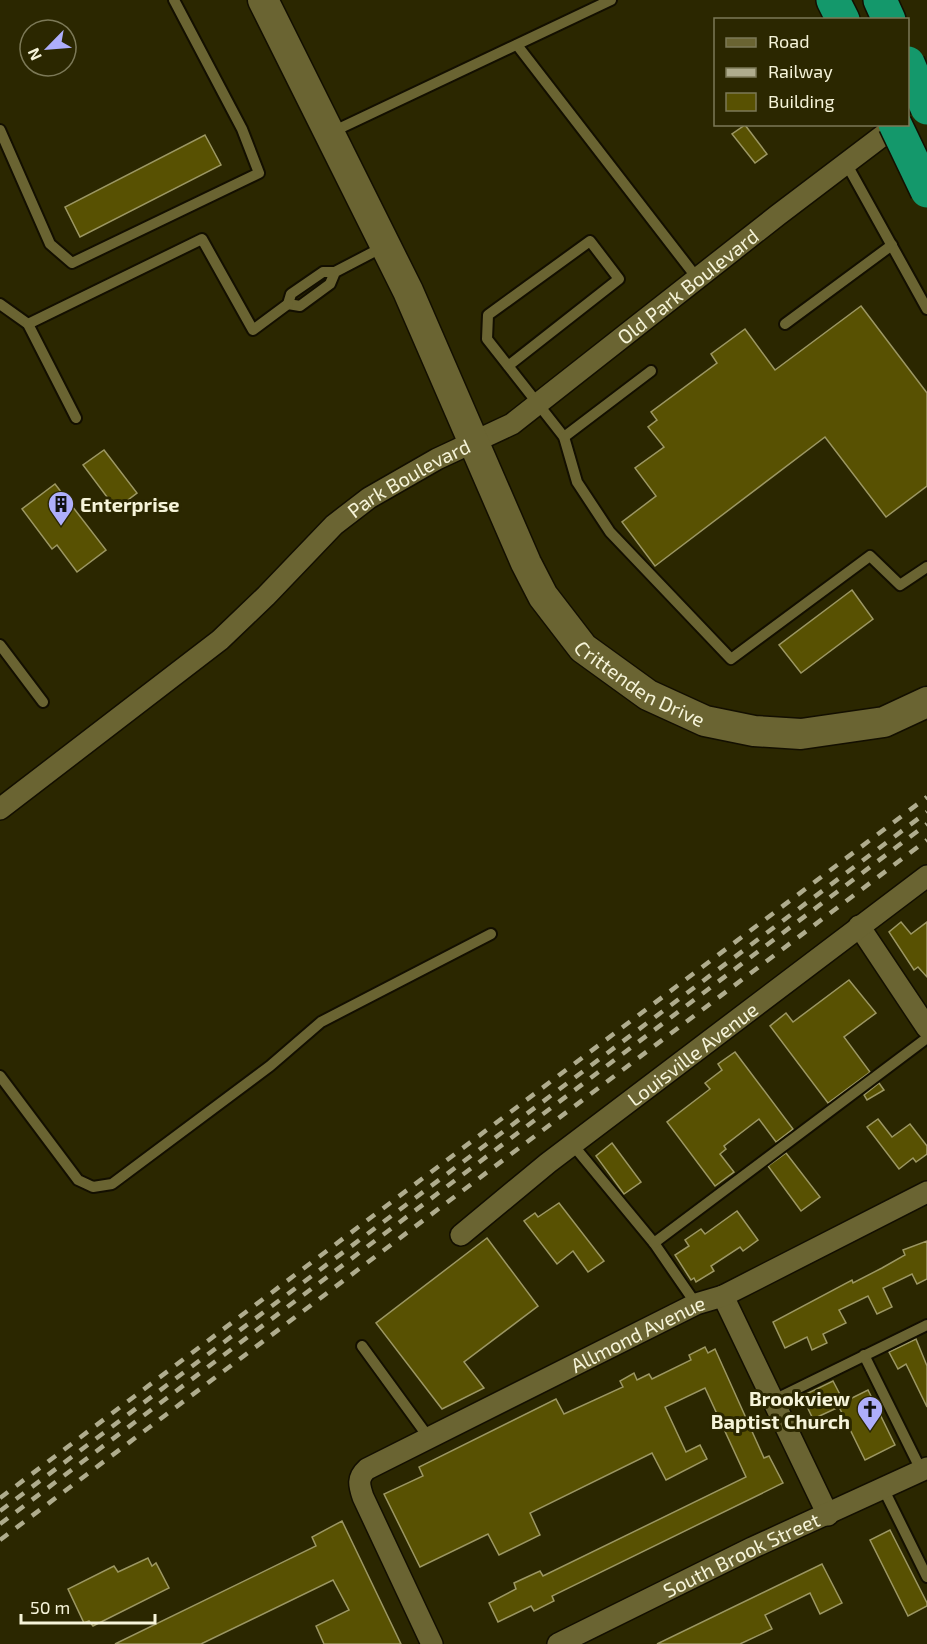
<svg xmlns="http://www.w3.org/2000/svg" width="927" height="1644" font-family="'Exo 2',sans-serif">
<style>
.building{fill:#585102;stroke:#9c9763;stroke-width:1.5}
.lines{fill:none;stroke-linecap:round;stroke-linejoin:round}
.service-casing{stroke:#130f00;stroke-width:14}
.minor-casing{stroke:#130f00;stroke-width:24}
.secondary-casing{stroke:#130f00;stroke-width:33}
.motorway-casing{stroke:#130f00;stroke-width:36}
.service{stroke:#6a6432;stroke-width:10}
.minor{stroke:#6a6432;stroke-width:21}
.secondary{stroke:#6a6432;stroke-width:30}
.motorway{stroke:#14986b;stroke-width:33}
.rail{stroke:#afac8d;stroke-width:4.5;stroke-dasharray:10 10;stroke-linecap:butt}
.motorway-bridge-casing{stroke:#130f00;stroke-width:36;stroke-linecap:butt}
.motorway-bridge{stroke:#14986b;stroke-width:33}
.labels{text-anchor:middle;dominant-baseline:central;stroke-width:6;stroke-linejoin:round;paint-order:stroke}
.street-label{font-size:20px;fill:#f6f4d9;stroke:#2b2700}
.poi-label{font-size:20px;font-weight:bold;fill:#f6f4d9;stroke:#2b2700;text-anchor:start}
</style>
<rect width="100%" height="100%" fill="#2b2700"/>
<g class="building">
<polygon points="745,125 767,154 755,163 732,134"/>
<polygon points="205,135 221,165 80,237 65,207"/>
<polygon points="861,306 927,393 927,486 886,517 825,437 655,566 622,522 656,496 635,468 664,447 648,427 657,420 651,412 717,363 711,354 745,329 775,370"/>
<polygon points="104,450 137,493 116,509 83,465"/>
<polygon points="55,484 106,550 77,572 57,545 52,549 22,509"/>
<polygon points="852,590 873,619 801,673 779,645"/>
<polygon points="901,922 911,934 927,922 927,977 918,967 914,970 889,932"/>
<polygon points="849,980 876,1013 844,1037 870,1072 828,1103 770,1026 786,1013 793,1022"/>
<polygon points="735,1052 793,1129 776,1142 759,1119 724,1146 726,1149 720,1154 734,1172 715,1186 667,1122 710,1089 705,1083 722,1070 718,1064"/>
<polygon points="879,1083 884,1090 867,1100 864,1095"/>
<polygon points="878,1119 892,1137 910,1124 927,1146 927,1154 916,1162 913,1158 899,1169 867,1127"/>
<polygon points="612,1143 641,1182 624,1194 596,1156"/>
<polygon points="786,1153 820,1197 801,1211 768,1166"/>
<polygon points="559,1203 604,1261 588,1272 573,1251 557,1264 524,1221 535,1213 538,1217"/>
<polygon points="737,1211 758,1240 743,1251 740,1247 711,1266 714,1271 696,1282 694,1278 691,1280 675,1255 689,1246 685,1240 701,1229 705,1234"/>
<polygon points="487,1238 538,1306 464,1362 484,1388 442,1409 376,1323"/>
<polygon points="927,1241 927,1279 917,1284 912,1274 883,1288 892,1307 877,1314 868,1296 839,1310 846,1323 823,1334 827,1343 812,1350 807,1337 785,1348 773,1322 852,1280 853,1283 882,1268 905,1255 903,1250"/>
<polygon points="916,1339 927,1366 927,1407 906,1364 898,1369 889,1352"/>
<polygon points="705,1347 708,1353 715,1349 764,1458 769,1456 783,1483 552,1596 554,1601 534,1611 531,1606 498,1622 489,1603 516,1589 514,1583 540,1571 543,1576 746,1477 705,1388 665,1407 686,1452 700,1445 707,1459 666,1480 652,1453 530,1513 540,1535 499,1555 488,1534 420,1567 384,1494 423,1476 419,1467 556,1399 564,1414 623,1387 620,1381 634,1373 637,1380 649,1374 652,1379 691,1360 689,1355"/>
<polygon points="833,1381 844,1402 868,1390 895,1445 865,1460 839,1407 813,1419 802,1396"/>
<polygon points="342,1521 401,1644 324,1644 316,1626 349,1610 333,1580 201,1644 115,1644 316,1546 312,1537"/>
<polygon points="890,1530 927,1603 927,1606 908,1616 870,1540"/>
<polygon points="148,1558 152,1566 156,1563 169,1588 93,1626 89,1621 84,1623 68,1589 114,1566 118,1572"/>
<polygon points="822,1564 842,1603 820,1614 810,1593 765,1615 772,1629 740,1644 657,1644"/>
</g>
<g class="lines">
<g class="service-casing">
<g id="service">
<polyline points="517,45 697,278"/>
<polyline points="0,130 50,244 72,263 259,173 242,129 174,0"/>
<polyline points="332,132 611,0"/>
<polyline points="846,163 927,309"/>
<polyline points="335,272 330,284 300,306 288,304 291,294 323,272 335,272 383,247"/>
<polyline points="0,304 28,324 76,418"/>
<polyline points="28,324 202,239 253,330 288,304"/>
<polyline points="785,324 892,245"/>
<polyline points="508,366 619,279 590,241 488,315 487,339 564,437 577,482 610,532 731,659 870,556 900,585 927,567"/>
<polyline points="564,437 651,371"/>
<polyline points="0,645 43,702"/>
<polyline points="0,1076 78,1180 93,1187 112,1184 270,1066 321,1022 491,934"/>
<polyline points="573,1145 654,1243 696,1304"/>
<polyline points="654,1243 927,1038"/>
<polyline points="362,1346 429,1438"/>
<polyline points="864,1355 921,1470"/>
<polyline points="774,1400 927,1325"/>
<polyline points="883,1488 927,1577"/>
</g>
</g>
<g class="minor-casing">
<g id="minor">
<path id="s1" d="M0,809l220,-169 46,-44 68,-71 35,-27 68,-39 75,-35 266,-209 120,-91"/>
<polyline points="859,926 927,1028"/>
<path id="s2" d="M461,1235l87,-72 379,-287"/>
<polyline points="723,1296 828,1515"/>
<path id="s3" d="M432,1644l-69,-147c-4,-12 -6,-19 4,-28l329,-165 27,-8 204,-104"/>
<path id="s4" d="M558,1644l194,-96 175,-80"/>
</g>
</g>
<g class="secondary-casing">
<g id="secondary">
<path id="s5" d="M263,0l145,291 118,272 17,33 40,52 65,47 57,26 49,10 47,3 83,-12 43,-20"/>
</g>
</g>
<g class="motorway-casing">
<g id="motorway">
<polyline points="833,0 843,20"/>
<polyline points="880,0 889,20"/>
</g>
</g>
<use href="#service" class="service"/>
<use href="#minor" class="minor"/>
<use href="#secondary" class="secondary"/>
<use href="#motorway" class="motorway"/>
<g class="rail">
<polyline points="0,1498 927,797"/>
<polyline points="0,1511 927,812"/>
<polyline points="0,1524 927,824"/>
<polyline points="0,1540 927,840"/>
</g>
<g class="motorway-bridge-casing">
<g id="motorway-bridge">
<polyline points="908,63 927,108"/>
<polyline points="895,124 927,191"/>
</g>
</g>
<use href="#motorway-bridge" class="motorway-bridge"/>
</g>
<defs>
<g id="building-pin" transform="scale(1.35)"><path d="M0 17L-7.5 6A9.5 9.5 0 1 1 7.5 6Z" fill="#aeaefb" stroke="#2b2700"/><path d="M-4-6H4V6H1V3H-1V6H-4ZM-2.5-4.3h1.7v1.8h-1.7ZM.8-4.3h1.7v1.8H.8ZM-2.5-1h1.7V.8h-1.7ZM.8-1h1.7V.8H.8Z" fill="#111"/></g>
<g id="church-pin" transform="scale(1.35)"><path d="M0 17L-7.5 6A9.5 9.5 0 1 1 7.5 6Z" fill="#aeaefb" stroke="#2b2700"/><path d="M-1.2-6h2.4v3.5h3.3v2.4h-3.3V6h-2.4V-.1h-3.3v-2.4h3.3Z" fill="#111"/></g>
</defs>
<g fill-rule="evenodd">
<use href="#building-pin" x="61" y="504"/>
<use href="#church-pin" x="870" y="1409"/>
</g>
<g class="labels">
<g class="street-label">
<text stroke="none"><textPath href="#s1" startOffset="868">Old Park Boulevard</textPath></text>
<text stroke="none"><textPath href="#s1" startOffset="528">Park Boulevard</textPath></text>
<text stroke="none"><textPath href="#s5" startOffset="792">Crittenden Drive</textPath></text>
<text stroke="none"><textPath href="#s2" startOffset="294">Louisville Avenue</textPath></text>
<text stroke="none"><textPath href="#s3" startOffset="496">Allmond Avenue</textPath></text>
<text stroke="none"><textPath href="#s4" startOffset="204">South Brook Street</textPath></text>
</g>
<g class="poi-label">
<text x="80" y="504">Enterprise</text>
<text x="850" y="1398" text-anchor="end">Brookview<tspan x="850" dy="23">Baptist Church</tspan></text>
</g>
</g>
<rect x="714" y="18" width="195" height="108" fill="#2b2700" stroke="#7c7957" stroke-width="1.5"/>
<rect x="726" y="38" width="30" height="9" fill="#6a6432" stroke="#7c7957" stroke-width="1.5"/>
<text x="768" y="48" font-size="18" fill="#f6f4d9">Road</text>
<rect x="726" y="68" width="30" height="9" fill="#afac8d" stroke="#7c7957" stroke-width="1.5"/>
<text x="768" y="78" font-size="18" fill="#f6f4d9">Railway</text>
<rect x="726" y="93" width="30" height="18" fill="#585102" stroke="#7c7957" stroke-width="1.5"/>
<text x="768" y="108" font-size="18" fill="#f6f4d9">Building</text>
<g transform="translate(48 48) rotate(245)"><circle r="28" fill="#2b2700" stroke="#7c7957" stroke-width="1.5"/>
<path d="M0-4.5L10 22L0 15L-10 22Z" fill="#aeaefb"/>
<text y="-9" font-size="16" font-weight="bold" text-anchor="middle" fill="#f6f4d9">N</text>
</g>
<path d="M21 1614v9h134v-9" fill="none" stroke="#f6f4d9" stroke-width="3"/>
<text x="30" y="1614" font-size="18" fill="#f6f4d9" stroke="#2b2700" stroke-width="4.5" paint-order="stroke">50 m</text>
</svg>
